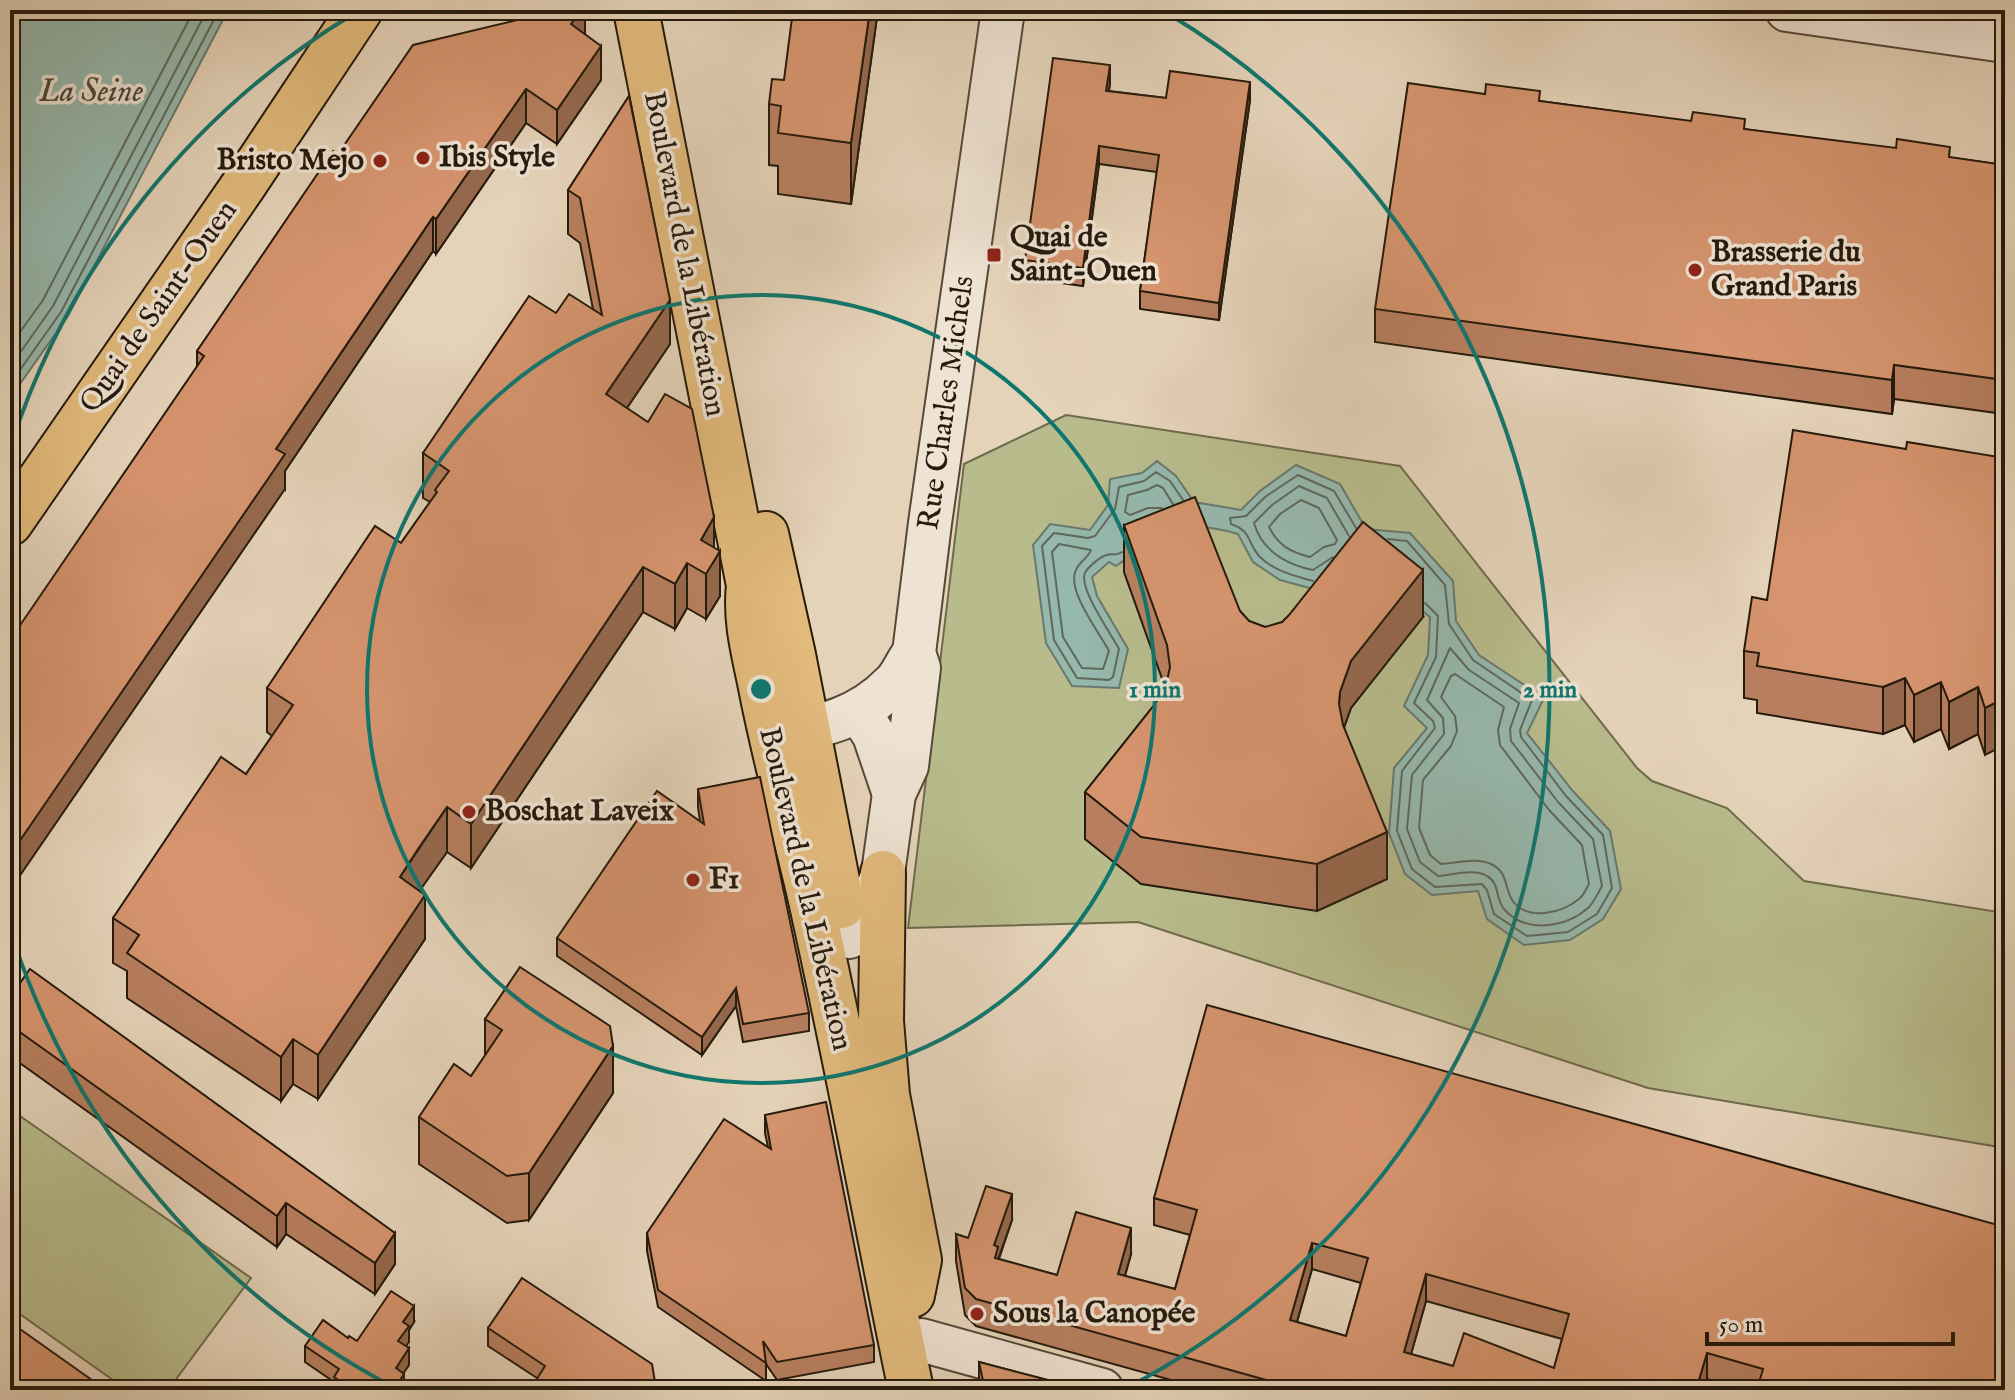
<svg xmlns="http://www.w3.org/2000/svg" width="2015" height="1400" font-family="'IM FELL English',serif">
<style>
.green{fill:#b8bb8c;stroke:#6e6a4c;stroke-width:2}
.water{fill:#96b8ad;stroke:#69796d;stroke-width:2}
.lines{fill:none;stroke-linecap:round;stroke-linejoin:round}
.shore{stroke:#5e695c;stroke-width:2}
.minor-casing{stroke:#554837;stroke-width:46}
.major-casing{stroke:#251a0c;stroke-width:48}
.minor{stroke:#eee2d2;stroke-width:42}
.major{stroke:#e2ba7c;stroke-width:44}
.wall{fill:#b77f5f;stroke:#251a0c;stroke-width:2;fill-rule:evenodd}
.shaded-wall{fill:#95684d;stroke:#251a0c;stroke-width:2}
.building{fill:#d5946e;stroke:#251a0c;stroke-width:2;fill-rule:evenodd}
.ring{fill:none;stroke:#0f766e;stroke-width:4}
.poi-dot{fill:#8f2418;stroke:#eee2d2;stroke-width:3}
.labels{text-anchor:middle;dominant-baseline:central;stroke-width:7;stroke-linejoin:round;paint-order:stroke}
.poi-label{font-size:30px;font-weight:bold;fill:#251a0c;stroke:#eee2d2;text-anchor:start}
.street-label{font-size:30px;fill:#251a0c;stroke:#eee2d2}
.water-label{font-size:32px;font-style:italic;fill:#47493c;stroke:#eee2d2}
.centre{fill:#0f766e;stroke:#eee2d2;stroke-width:4}
.ring-label{font-size:24px;text-anchor:middle;font-weight:bold;fill:#0f766e;stroke:#eee2d2;stroke-width:7;stroke-linejoin:round;paint-order:stroke}
</style>
<rect width="100%" height="100%" fill="#e5d3b9"/>
<filter id="stains"><feTurbulence type="fractalNoise" baseFrequency=".0025" numOctaves="4"/><feColorMatrix values="0 0 0 0 .2 0 0 0 0 .09 0 0 0 0 .02 0 0 0 .5 -.17"/></filter>
<radialGradient id="worn" r=".72"><stop offset=".6" stop-color="#630" stop-opacity="0"/><stop offset="1" stop-color="#630" stop-opacity=".3"/></radialGradient>
<g class="green">
<polygon points="1066,415 1400,466 1637,768 1652,781 1727,808 1804,881 2005,913 2005,1148 1648,1088 1138,922 908,928 964,464"/>
<polygon points="10,1109 251,1278 168,1390 127,1390 10,1307"/>
</g>
<g class="water">
<polygon points="10,10 228,10 68,316 10,398"/>
<path d="M1157,461l19,15 18,26 47,8 19,-19 36,-26 44,19 26,45 44,4 43,48 3,40 23,34 65,43 -17,35 45,57 38,41 11,58 -18,30 -33,21 -46,5 -37,-26 -9,-28 -46,4 -27,-21 -16,-41 5,-65 33,-40 -23,-22 24,-51 2,-38 -22,-17 -91,-10 -37,-10 -27,-18 -15,-28c-66,-18 -70,-4 -122,32l-7,-4 -17,15 5,19 31,53 -9,39 -47,-2 -26,-43 -13,-98 17,-21 40,6 18,-25 2,-26 32,-6z"/>
</g>
<g class="lines">
<g class="shore">
<polyline points="10,346 43,300 194,10"/>
<polyline points="10,367 53,306 207,10"/>
<polyline points="10,384 61,312 219,10"/>
<path d="M1301,500l18,8 18,32 -2,4 -11,3 -14,10c-20,-5 -32,-12 -41,-30l11,-13z"/>
<polyline points="1162,508 1148,508 1130,515 1125,512 1128,495 1147,490 1157,485 1163,488 1173,504"/>
<polyline points="1388,539 1407,541 1445,585 1449,624 1473,660 1532,700 1520,730 1521,737 1566,796 1603,835 1612,888 1597,914 1568,932 1527,936 1494,914 1487,890 1482,884 1435,887 1412,869 1397,831 1402,771 1435,728 1433,721 1414,703 1436,657 1438,616 1425,603"/>
<path d="M1059,544l32,6c-3,8 -12,12 -15,20 -10,20 23,62 33,81l-6,18 -21,-1 -19,-31 -11,-85z"/>
<path d="M1122,552c-7,5 -10,0 -18,4 -5,2 -17,12 -19,17 -7,15 27,62 34,76l-6,28 -4,3 -32,-2 -23,-38 -12,-94 12,-13 34,5 7,-2 20,-27 4,-22 25,-6 12,-9 14,9 13,19"/>
<path d="M1333,557l-20,13c-28,-6 -51,-19 -59,-47l18,-18 27,-19 28,12 22,38"/>
<path d="M1313,581c-18,-5 -39,-10 -53,-24 -13,-14 -8,-26 -29,-33l-1,-6 16,-2 19,-19 33,-22 36,16 22,37"/>
<path d="M1450,648l19,22 50,33 -9,26 1,12 47,61 35,37 9,47c-4,7 -8,16 -13,21 -23,21 -64,27 -85,2 -9,-10 -4,-26 -17,-33 -12,-8 -35,-1 -49,0l-18,-14 -13,-33 5,-54 32,-41 -1,-16 -16,-18z"/>
<path d="M1455,674l49,33 -6,23 2,15 49,65 33,35 7,39c-3,5 -5,11 -10,15 -17,14 -52,23 -67,1 -8,-14 -4,-28 -21,-36 -15,-7 -34,-1 -50,0l-11,-9 -11,-27 4,-48 28,-34 6,-15 -2,-15 -14,-19 10,-21z"/>
</g>
<g class="minor-casing">
<g id="minor">
<polyline points="1787,10 2005,41"/>
<polyline points="859,712 874,735 894,794"/>
<path d="M774,735c47,-9 84,-15 119,-51 9,-8 13,-22 21,-31"/>
<polyline points="849,937 869,911 883,873 894,794 907,766 919,668 914,653 930,523 1003,10"/>
<polyline points="921,1340 1102,1390"/>
</g>
</g>
<g class="major-casing">
<g id="major">
<path d="M636,10l113,575c-4,36 5,67 12,102 13,67 31,133 47,200 38,166 68,335 103,503"/>
<polyline points="10,523 243,186 360,10"/>
<polyline points="766,534 793,655 842,906"/>
<polyline points="883,873 881,1021 887,1095 919,1260 912,1295"/>
</g>
</g>
<use href="#minor" class="minor"/>
<use href="#major" class="major"/>
</g>
<g class="wall">
<polygon points="585,10 585,34 601,80 557,144 526,123 436,254 433,251 285,471 285,489 197,367 197,351 338,154"/>
<polygon points="878,10 851,204 778,194 778,166 769,165 769,104 784,80"/>
<polygon points="1110,83 1109,91 1166,98 1250,100 1219,320 1140,309 1140,291 1157,172 1099,164 1083,286 1025,278 1025,260"/>
<polygon points="629,96 670,344 627,408 714,548 720,596 706,619 687,608 675,629 643,612 471,868 447,852 419,891 425,939 318,1099 293,1084 281,1101 127,998 127,971 113,963 113,918 246,774 272,736 267,732 267,688 401,543 430,502 423,498 423,453 556,313 593,309 580,243 568,234 568,190"/>
<polygon points="1540,101 2005,165 2005,355 1997,413 1894,399 1892,414 1375,342 1375,309"/>
<polygon points="1906,449 2005,458 1985,755 1978,734 1949,749 1941,729 1914,742 1905,725 1883,734 1757,713 1757,700 1744,698 1744,651 1767,600"/>
<polygon points="1124,525 1240,611 1249,621 1265,627 1423,617 1351,708 1344,727 1387,879 1317,911 1141,884 1085,839 1085,792 1155,704 1165,687 1124,572"/>
<polygon points="698,789 809,1013 809,1031 743,1042 736,1006 702,1055 557,956 557,938 700,821 698,807"/>
<polygon points="10,997 395,1264 375,1294 286,1234 277,1247 10,1056"/>
<polygon points="485,1019 613,1093 529,1220 507,1223 419,1164 419,1117 471,1076 485,1056"/>
<polygon points="765,1115 874,1345 874,1362 777,1380 766,1364 766,1381 658,1307 647,1251 647,1233 768,1147 765,1133"/>
<path d="M1154,1198l851,192h-261l-37,-11 -3,11h-497l-231,-64 -11,-11 -9,-54v-27l12,4 44,-18 -13,39 58,16 74,-21 -6,22 50,13 15,-54 -36,-10zM1312,1269l49,14 -15,53 -49,-14zM1426,1301l136,38 -8,29 -101,-2 -42,-12z"/>
<polygon points="414,1322 409,1330 409,1342 406,1346 409,1365 403,1373 404,1390 334,1390 334,1382 305,1362 305,1346 348,1338 357,1341"/>
<polygon points="488,1328 655,1390 537,1378 488,1346"/>
<polygon points="979,1362 1086,1390 981,1390 979,1381"/>
</g>
<g class="shaded-wall">
<polygon points="581,10 585,10 585,38 571,24"/>
<polygon points="870,10 878,10 851,204 851,143"/>
<polygon points="601,46 601,80 557,144 557,110"/>
<polygon points="1110,65 1110,83 1106,108 1106,91"/>
<polygon points="1250,82 1250,100 1219,320 1219,303"/>
<polygon points="526,89 526,123 436,254 436,219"/>
<polygon points="1099,146 1099,164 1083,286 1083,268"/>
<polygon points="433,217 433,251 285,471 285,489 10,890 10,855 276,449"/>
<polygon points="670,300 670,344 606,439 606,394"/>
<polygon points="2005,321 2005,355 1997,413 1997,379"/>
<polygon points="1894,365 1894,399 1892,414 1892,380"/>
<polygon points="714,517 714,561 720,551 720,596 706,619 706,574 701,540"/>
<polygon points="687,563 687,608 675,629 675,584"/>
<polygon points="643,567 643,612 471,868 471,824"/>
<polygon points="1423,570 1423,617 1351,708 1340,739 1339,704 1340,692 1351,661"/>
<polygon points="1905,678 1905,725 1883,734 1883,687"/>
<polygon points="1941,682 1941,729 1914,742 1914,695"/>
<polygon points="1978,687 1978,734 1949,749 1949,702"/>
<polygon points="2005,698 2005,745 1985,755 1985,708"/>
<polygon points="447,807 447,852 418,893 400,877"/>
<polygon points="1387,832 1387,879 1317,911 1317,864"/>
<polygon points="425,895 425,939 318,1099 318,1055"/>
<polygon points="736,988 736,1006 702,1055 702,1037"/>
<polygon points="293,1039 293,1084 281,1101 281,1057"/>
<polygon points="613,1046 613,1093 529,1220 529,1173"/>
<polygon points="1012,1194 1012,1220 995,1268 994,1245"/>
<polygon points="286,1203 286,1234 277,1247 277,1216"/>
<polygon points="1131,1228 1131,1254 1118,1300 1118,1274"/>
<polygon points="395,1233 395,1264 375,1294 375,1263"/>
<polygon points="1312,1243 1312,1269 1290,1346 1290,1320"/>
<polygon points="1426,1274 1426,1301 1404,1379 1404,1352"/>
<polygon points="414,1306 414,1322 409,1330 409,1342 398,1357 398,1341 403,1322"/>
<polygon points="409,1348 409,1365 396,1384 396,1368"/>
<polygon points="1707,1353 1707,1379 1704,1390 1696,1390"/>
<polygon points="404,1374 404,1390 393,1390"/>
</g>
<g class="building">
<polygon points="559,10 581,10 571,24 601,46 557,110 526,89 436,219 433,217 276,449 285,454 10,855 10,640 204,356 197,351 333,151 338,154 413,45"/>
<polygon points="793,10 870,10 851,143 778,133 781,106 769,104 772,79 784,80"/>
<polygon points="1053,58 1110,65 1106,91 1166,98 1170,71 1250,82 1219,303 1140,291 1159,155 1099,146 1083,268 1025,260"/>
<polygon points="1408,83 1485,94 1486,84 1540,91 1539,101 1691,121 1693,112 1745,119 1744,129 1896,148 1897,139 1950,147 1949,157 2005,165 2005,321 1997,379 1894,365 1892,380 1375,309"/>
<polygon points="629,96 670,300 606,394 648,422 665,394 692,409 714,517 701,540 720,551 706,574 687,563 675,584 643,567 471,824 447,807 418,849 400,877 425,895 318,1055 293,1039 281,1057 127,953 139,935 113,918 221,757 246,774 293,705 267,688 375,526 401,543 437,492 435,490 449,471 423,453 529,296 556,313 569,294 602,315 580,198 568,190"/>
<polygon points="1793,430 1906,449 1907,442 2005,458 2005,698 1985,708 1978,687 1949,702 1941,682 1914,695 1905,678 1883,687 1757,666 1759,653 1744,651 1752,597 1767,600"/>
<polygon points="1195,497 1240,611 1249,621 1265,627 1282,622 1289,615 1363,522 1423,570 1351,661 1340,692 1339,704 1343,725 1387,832 1317,864 1141,837 1085,792 1155,704 1166,686 1170,667 1167,645 1124,525"/>
<polygon points="760,777 809,1013 743,1024 736,988 702,1037 557,938 657,791 704,824 698,789"/>
<polygon points="520,967 610,1026 613,1046 529,1173 507,1176 419,1117 454,1064 471,1076 502,1030 485,1019"/>
<polygon points="30,969 395,1233 375,1263 286,1203 277,1216 10,1025 10,997"/>
<path d="M1207,1005l798,222v163h-248l6,-21 -56,-16 -11,37h-394l-326,-91 -11,-11 -9,-54 12,4 18,-52 26,8 -18,51 4,2 -3,11 62,17 19,-63 55,16 -13,46 57,15 22,-79 -43,-12zM1312,1243l56,15 -22,78 -56,-16zM1426,1274l143,40 -15,54 -90,-35 -11,33 -49,-14z"/>
<polygon points="826,1102 874,1345 777,1362 763,1341 766,1363 658,1290 647,1233 724,1119 771,1149 765,1115"/>
<polygon points="522,1278 652,1364 655,1382 650,1390 530,1390 545,1366 488,1328"/>
<polygon points="391,1291 414,1306 403,1322 409,1326 398,1341 409,1348 396,1368 404,1374 393,1390 354,1390 334,1377 339,1369 305,1346 323,1320 348,1338 349,1336 357,1341"/>
<polygon points="10,1322 106,1390 15,1390 10,1386"/>
<polygon points="979,1362 1086,1390 985,1390"/>
</g>
<g class="ring">
<circle cx="761" cy="689" r="394"/>
<path d="M397 1389A789 789 0 0 1 11 933M11 445A789 789 0 0 1 355 13M1167 13A789 789 0 0 1 1125 1389"/>
</g>
<g class="poi-dot">
<circle cx="423" cy="158" r="8"/>
<circle cx="380" cy="161" r="8"/>
<rect x="986" y="247" width="16" height="16" rx="4"/>
<circle cx="1695" cy="270" r="8"/>
<circle cx="469" cy="812" r="8"/>
<circle cx="693" cy="880" r="8"/>
<circle cx="977" cy="1314" r="8"/>
</g>
<g class="labels">
<g class="poi-label">
<text x="439" y="158">Ibis Style</text>
<text x="364" y="161" text-anchor="end">Bristo Mejo</text>
<text x="1010" y="238">Quai de<tspan x="1010" dy="34">Saint-Ouen</tspan></text>
<text x="1711" y="253">Brasserie du<tspan x="1711" dy="34">Grand Paris</tspan></text>
<text x="485" y="812">Boschat Laveix</text>
<text x="709" y="880">F1</text>
<text x="993" y="1314">Sous la Canopée</text>
</g>
<g class="street-label">
<text transform="translate(684 254) rotate(79)">Boulevard de la Libération</text>
<text transform="translate(159 307) rotate(-55)">Quai de Saint-Ouen</text>
<text transform="translate(947 403) rotate(-82)">Rue Charles Michels</text>
<text transform="translate(805 889) rotate(77)">Boulevard de la Libération</text>
</g>
<g class="water-label">
<text x="91" y="92">La Seine</text>
</g>
</g>
<circle cx="761" cy="689" r="12" class="centre"/>
<g class="ring-label">
<text x="1155" y="697">1 min</text>
<text x="1550" y="697">2 min</text>
</g>
<rect width="2015" height="1400" fill="none" stroke="#e5d3b9" stroke-width="40"/>
<rect x="12" y="12" width="1991" height="1376" fill="none" stroke="#251a0c" stroke-width="4"/>
<rect x="20" y="20" width="1975" height="1360" fill="none" stroke="#251a0c" stroke-width="2"/>
<path d="M1707 1332v12h246v-12" fill="none" stroke="#251a0c" stroke-width="4"/>
<text x="1719" y="1332" font-size="24" fill="#251a0c" stroke="#eee2d2" stroke-width="6" paint-order="stroke">50 m</text>
<rect width="100%" height="100%" filter="url(#stains)"/>
<rect width="100%" height="100%" fill="url(#worn)"/>
</svg>
